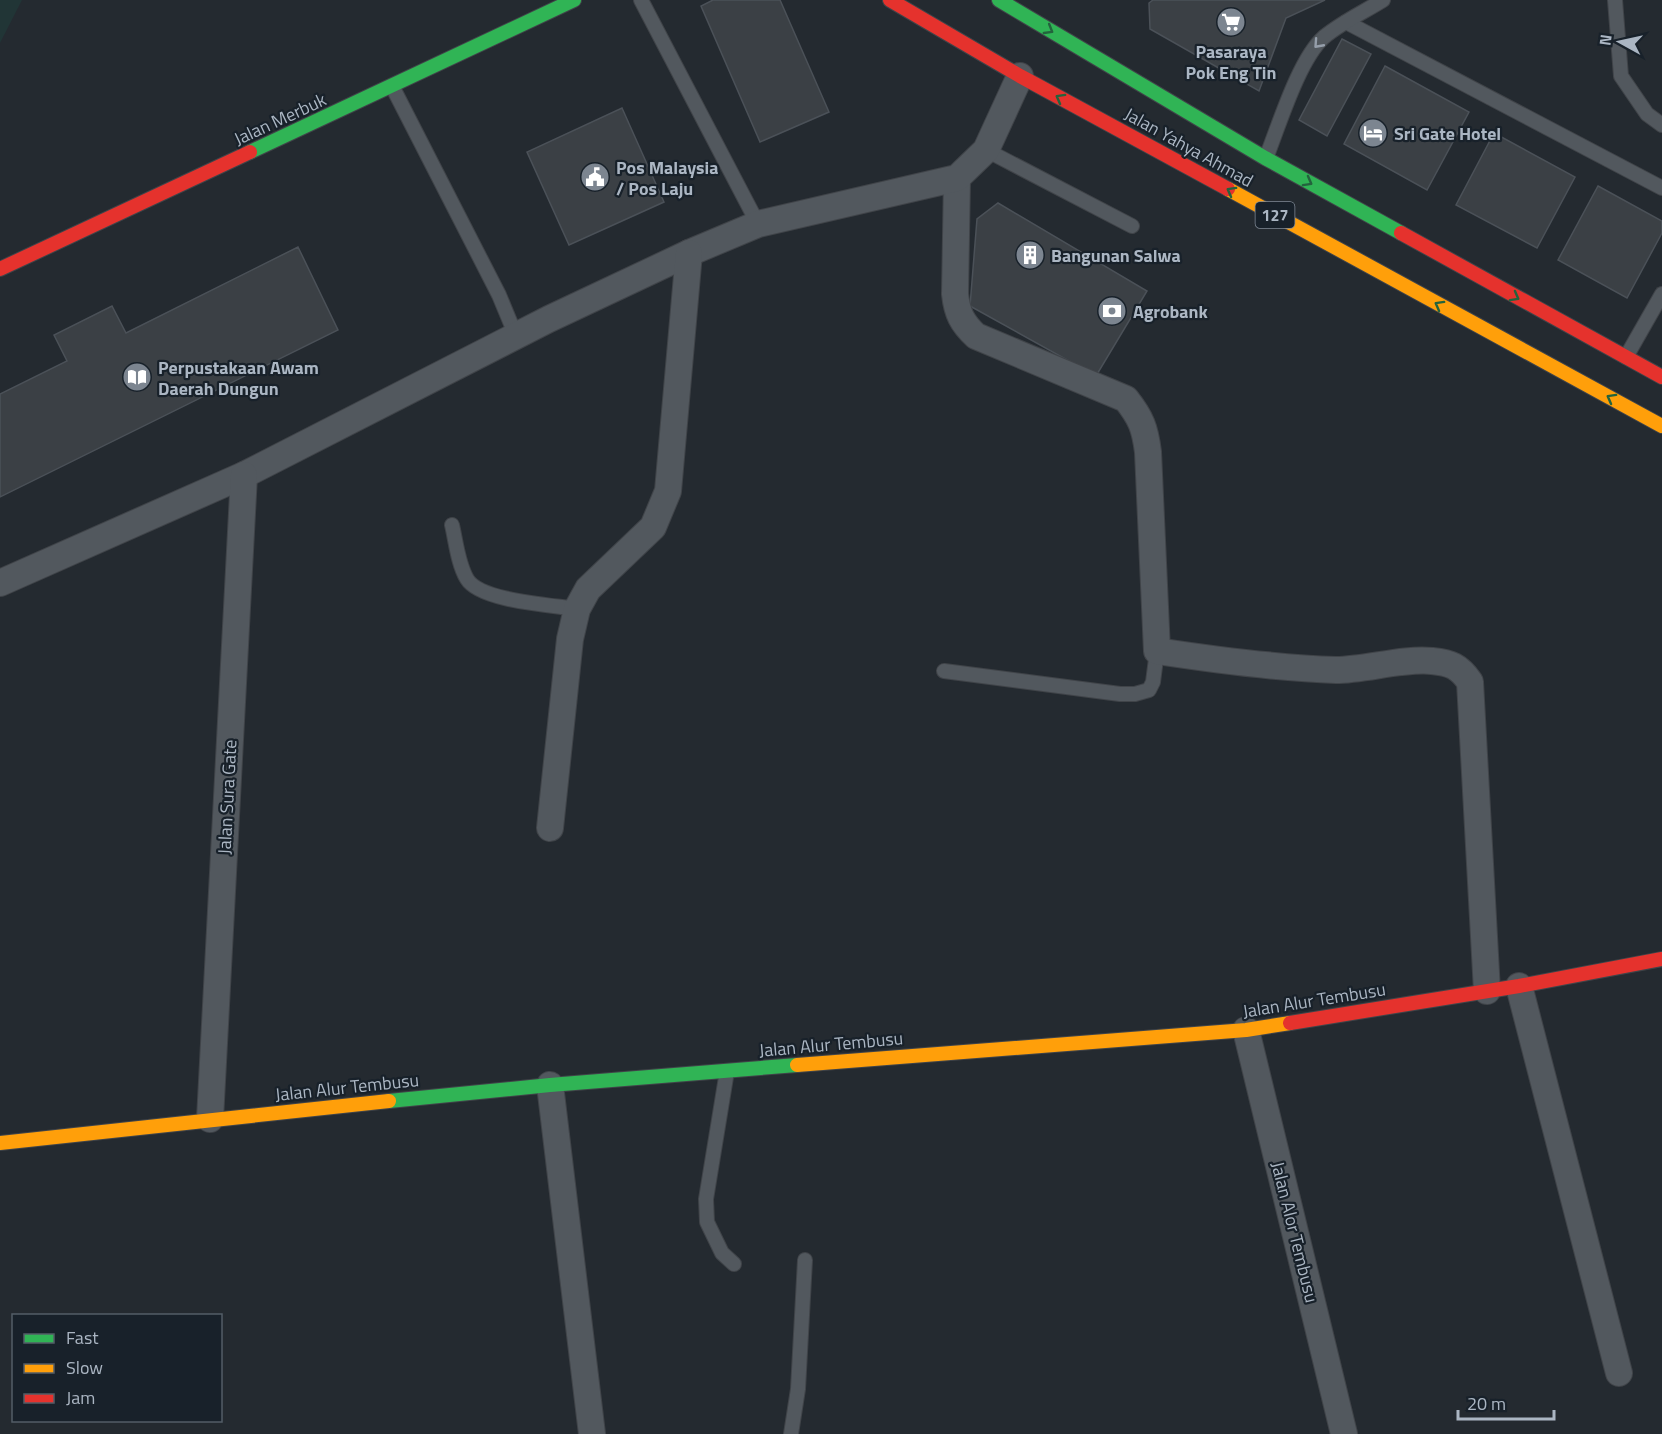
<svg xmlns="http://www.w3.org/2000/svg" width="1662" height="1434" font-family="'Titillium Web',sans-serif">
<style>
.green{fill:#213536}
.building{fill:#3b4045;stroke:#4b5158;stroke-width:1.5}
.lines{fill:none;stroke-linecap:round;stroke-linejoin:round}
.lane-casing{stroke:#404449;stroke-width:16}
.street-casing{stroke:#404449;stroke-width:28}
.fast-casing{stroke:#404449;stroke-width:16}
.slow-casing{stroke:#404449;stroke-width:16}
.jam-casing{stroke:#404449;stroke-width:16}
.lane{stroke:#52585e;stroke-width:14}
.street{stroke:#52585e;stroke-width:26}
.fast{stroke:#30b455;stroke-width:14}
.slow{stroke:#ff9f0a;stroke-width:14}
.jam{stroke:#e5322d;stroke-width:14}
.oneway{stroke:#23633d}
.oneway2{stroke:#959eaa}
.labels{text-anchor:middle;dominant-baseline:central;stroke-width:4.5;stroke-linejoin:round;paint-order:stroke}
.shield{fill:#18212a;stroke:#7f8995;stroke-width:1.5}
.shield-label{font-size:16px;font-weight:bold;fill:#abb6c3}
.poi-label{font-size:18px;font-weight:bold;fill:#abb6c3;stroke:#18212a;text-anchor:start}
.street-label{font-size:18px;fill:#abb6c3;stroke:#18212a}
</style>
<rect width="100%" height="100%" fill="#242a30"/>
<polygon class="green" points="0,0 22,0 0,43"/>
<g class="building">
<polygon points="713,0 780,0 829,112 760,142 701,6"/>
<polygon points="1153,0 1325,0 1286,18 1259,91 1150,29 1149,3"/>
<polygon points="1342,39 1371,54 1327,136 1299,120"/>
<polygon points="1385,66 1469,112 1427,190 1344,144"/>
<polygon points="622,108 664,202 569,245 527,152"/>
<polygon points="1494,133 1575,177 1537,248 1456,205"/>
<polygon points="1598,186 1662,221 1662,233 1627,298 1558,260"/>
<polygon points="998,203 1147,291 1096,376 970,306 977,219"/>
<polygon points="298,247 338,330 0,497 0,394 67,361 54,335 112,306 126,333"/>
</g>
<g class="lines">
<g class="lane-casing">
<g id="lane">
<polyline points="641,0 758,224"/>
<polyline points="1615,0 1621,76 1647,114 1662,125"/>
<polyline points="1346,22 1662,188"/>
<polyline points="392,86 499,295 516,336"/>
<polyline points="986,150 1132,226"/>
<path d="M1266,158c13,-33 33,-99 58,-121 18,-15 40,-25 59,-37"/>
<polyline points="1626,357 1662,294"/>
<path d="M452,525c4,17 6,39 15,54 13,22 84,26 110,30"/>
<polyline points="944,671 1120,694 1135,694 1149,690 1153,682 1157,651"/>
<polyline points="727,1071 706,1199 707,1222 722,1253 734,1264"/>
<polyline points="791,1434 798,1389 805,1260"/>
</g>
</g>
<g class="street-casing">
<g id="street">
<path d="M957,178l-2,116c2,19 7,29 21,42l150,63c15,19 19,29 22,53l9,199c59,9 118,17 179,19 29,0 67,-12 96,-9 19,2 27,5 38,21l17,309"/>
<polyline points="0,583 244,475 549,319 689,253 758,224 957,178 986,150 1020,76"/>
<polyline points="550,828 570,639 577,609 588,589 653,527 668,491 689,253"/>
<polyline points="1519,986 1619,1373"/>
<polyline points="1246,1030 1344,1434"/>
<polyline points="550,1085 592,1434"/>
<polyline points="210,1119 244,475"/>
</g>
</g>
<g class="fast-casing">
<g id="fast">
<polyline points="999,0 1265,158 1401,233"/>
<polyline points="250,152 574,0"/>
<polyline points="389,1101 550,1085 797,1065"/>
</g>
</g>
<g class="slow-casing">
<g id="slow">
<polyline points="1228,189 1662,426"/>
<polyline points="797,1065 1246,1030 1290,1023"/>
<polyline points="0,1143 389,1101"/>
</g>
</g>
<g class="jam-casing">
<g id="jam">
<polyline points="890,0 1020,76 1228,189"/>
<polyline points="1401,233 1662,377"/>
<polyline points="0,269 250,152"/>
<polyline points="1290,1023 1519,986 1662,959"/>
</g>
</g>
<use href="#lane" class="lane"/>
<use href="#street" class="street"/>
<use href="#fast" class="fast"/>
<use href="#slow" class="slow"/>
<use href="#jam" class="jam"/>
</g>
<defs><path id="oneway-chevron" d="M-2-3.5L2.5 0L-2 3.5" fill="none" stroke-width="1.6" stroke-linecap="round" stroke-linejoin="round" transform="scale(1.5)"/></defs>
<g class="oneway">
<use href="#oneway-chevron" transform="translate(1049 30) rotate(31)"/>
<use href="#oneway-chevron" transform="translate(1060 98) rotate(-151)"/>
<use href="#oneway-chevron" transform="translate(1308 182) rotate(29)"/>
<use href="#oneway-chevron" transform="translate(1231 191) rotate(-151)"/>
<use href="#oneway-chevron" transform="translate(1515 297) rotate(29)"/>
<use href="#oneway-chevron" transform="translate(1439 305) rotate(-151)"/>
<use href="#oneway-chevron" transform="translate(1611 398) rotate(-151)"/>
</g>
<use class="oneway2" href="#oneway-chevron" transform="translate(1318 44) rotate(132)"/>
<defs>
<g id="supermarket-disc" transform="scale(1.5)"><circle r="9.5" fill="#7c8590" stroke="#18212a"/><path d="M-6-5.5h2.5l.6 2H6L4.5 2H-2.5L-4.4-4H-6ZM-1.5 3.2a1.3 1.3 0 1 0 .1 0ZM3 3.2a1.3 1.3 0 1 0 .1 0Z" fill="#fff"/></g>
<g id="hotel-disc" transform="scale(1.5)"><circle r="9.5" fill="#7c8590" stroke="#18212a"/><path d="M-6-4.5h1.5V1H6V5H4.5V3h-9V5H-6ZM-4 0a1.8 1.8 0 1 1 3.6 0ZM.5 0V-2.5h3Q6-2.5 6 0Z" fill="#fff"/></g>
<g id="civic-disc" transform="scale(1.5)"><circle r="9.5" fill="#7c8590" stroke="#18212a"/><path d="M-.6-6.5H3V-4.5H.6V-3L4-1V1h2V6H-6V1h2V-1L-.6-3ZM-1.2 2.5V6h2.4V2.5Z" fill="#fff"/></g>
<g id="building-disc" transform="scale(1.5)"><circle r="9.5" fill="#7c8590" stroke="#18212a"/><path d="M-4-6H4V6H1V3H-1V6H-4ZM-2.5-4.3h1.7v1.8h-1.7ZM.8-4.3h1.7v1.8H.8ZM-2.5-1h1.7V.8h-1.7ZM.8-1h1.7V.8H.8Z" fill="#fff"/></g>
<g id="bank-disc" transform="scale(1.5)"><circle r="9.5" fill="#7c8590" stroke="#18212a"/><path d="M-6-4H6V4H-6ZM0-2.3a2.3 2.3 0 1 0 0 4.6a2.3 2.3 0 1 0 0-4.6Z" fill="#fff"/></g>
<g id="library-disc" transform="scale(1.5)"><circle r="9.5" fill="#7c8590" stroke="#18212a"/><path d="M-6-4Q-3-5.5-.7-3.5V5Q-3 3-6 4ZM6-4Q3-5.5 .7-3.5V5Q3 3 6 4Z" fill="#fff"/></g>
</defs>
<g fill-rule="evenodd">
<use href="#supermarket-disc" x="1231" y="22"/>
<use href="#hotel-disc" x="1373" y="133"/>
<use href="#civic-disc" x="595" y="177"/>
<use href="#building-disc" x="1030" y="255"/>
<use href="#bank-disc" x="1112" y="311"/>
<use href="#library-disc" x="137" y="377"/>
</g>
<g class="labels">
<rect class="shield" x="1255.5" y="202" width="39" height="26" rx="4.5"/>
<g class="shield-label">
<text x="1275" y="215">127</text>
</g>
<g class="poi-label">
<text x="1231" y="51" text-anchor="middle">Pasaraya<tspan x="1231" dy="21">Pok Eng Tin</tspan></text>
<text x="1394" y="133">Sri Gate Hotel</text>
<text x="616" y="167">Pos Malaysia<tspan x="616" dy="21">/ Pos Laju</tspan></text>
<text x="1051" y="255">Bangunan Salwa</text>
<text x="1133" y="311">Agrobank</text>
<text x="158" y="367">Perpustakaan Awam<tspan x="158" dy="21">Daerah Dungun</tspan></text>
</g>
<g class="street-label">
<text transform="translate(280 119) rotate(-25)">Jalan Merbuk</text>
<text transform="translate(1189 147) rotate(29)">Jalan Yahya Ahmad</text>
<text transform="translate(227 797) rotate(-87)">Jalan Sura Gate</text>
<text transform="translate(1314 1000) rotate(-9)">Jalan Alur Tembusu</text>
<text transform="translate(831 1044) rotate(-5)">Jalan Alur Tembusu</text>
<text transform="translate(347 1087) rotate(-6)">Jalan Alur Tembusu</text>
<text transform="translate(1295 1232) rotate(76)">Jalan Alor Tembusu</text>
</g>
</g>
<rect x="12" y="1314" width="210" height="108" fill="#18212a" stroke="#535d67" stroke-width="1.5"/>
<rect x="24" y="1334" width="30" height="9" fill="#30b455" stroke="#535d67" stroke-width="1.5"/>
<text x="66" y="1344" font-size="18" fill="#abb6c3">Fast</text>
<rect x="24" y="1364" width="30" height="9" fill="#ff9f0a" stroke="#535d67" stroke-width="1.5"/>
<text x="66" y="1374" font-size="18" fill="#abb6c3">Slow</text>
<rect x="24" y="1394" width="30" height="9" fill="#e5322d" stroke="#535d67" stroke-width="1.5"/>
<text x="66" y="1404" font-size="18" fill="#abb6c3">Jam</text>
<g transform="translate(1620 42) rotate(278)" stroke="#18212a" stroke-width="4.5" paint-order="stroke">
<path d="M0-4.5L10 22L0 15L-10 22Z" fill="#abb6c3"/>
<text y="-9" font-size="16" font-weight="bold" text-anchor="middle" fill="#abb6c3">N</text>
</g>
<path d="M1458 1410v9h96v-9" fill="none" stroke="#abb6c3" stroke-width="3"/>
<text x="1467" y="1410" font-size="18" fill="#abb6c3" stroke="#18212a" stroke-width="4.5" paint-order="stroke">20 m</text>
</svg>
